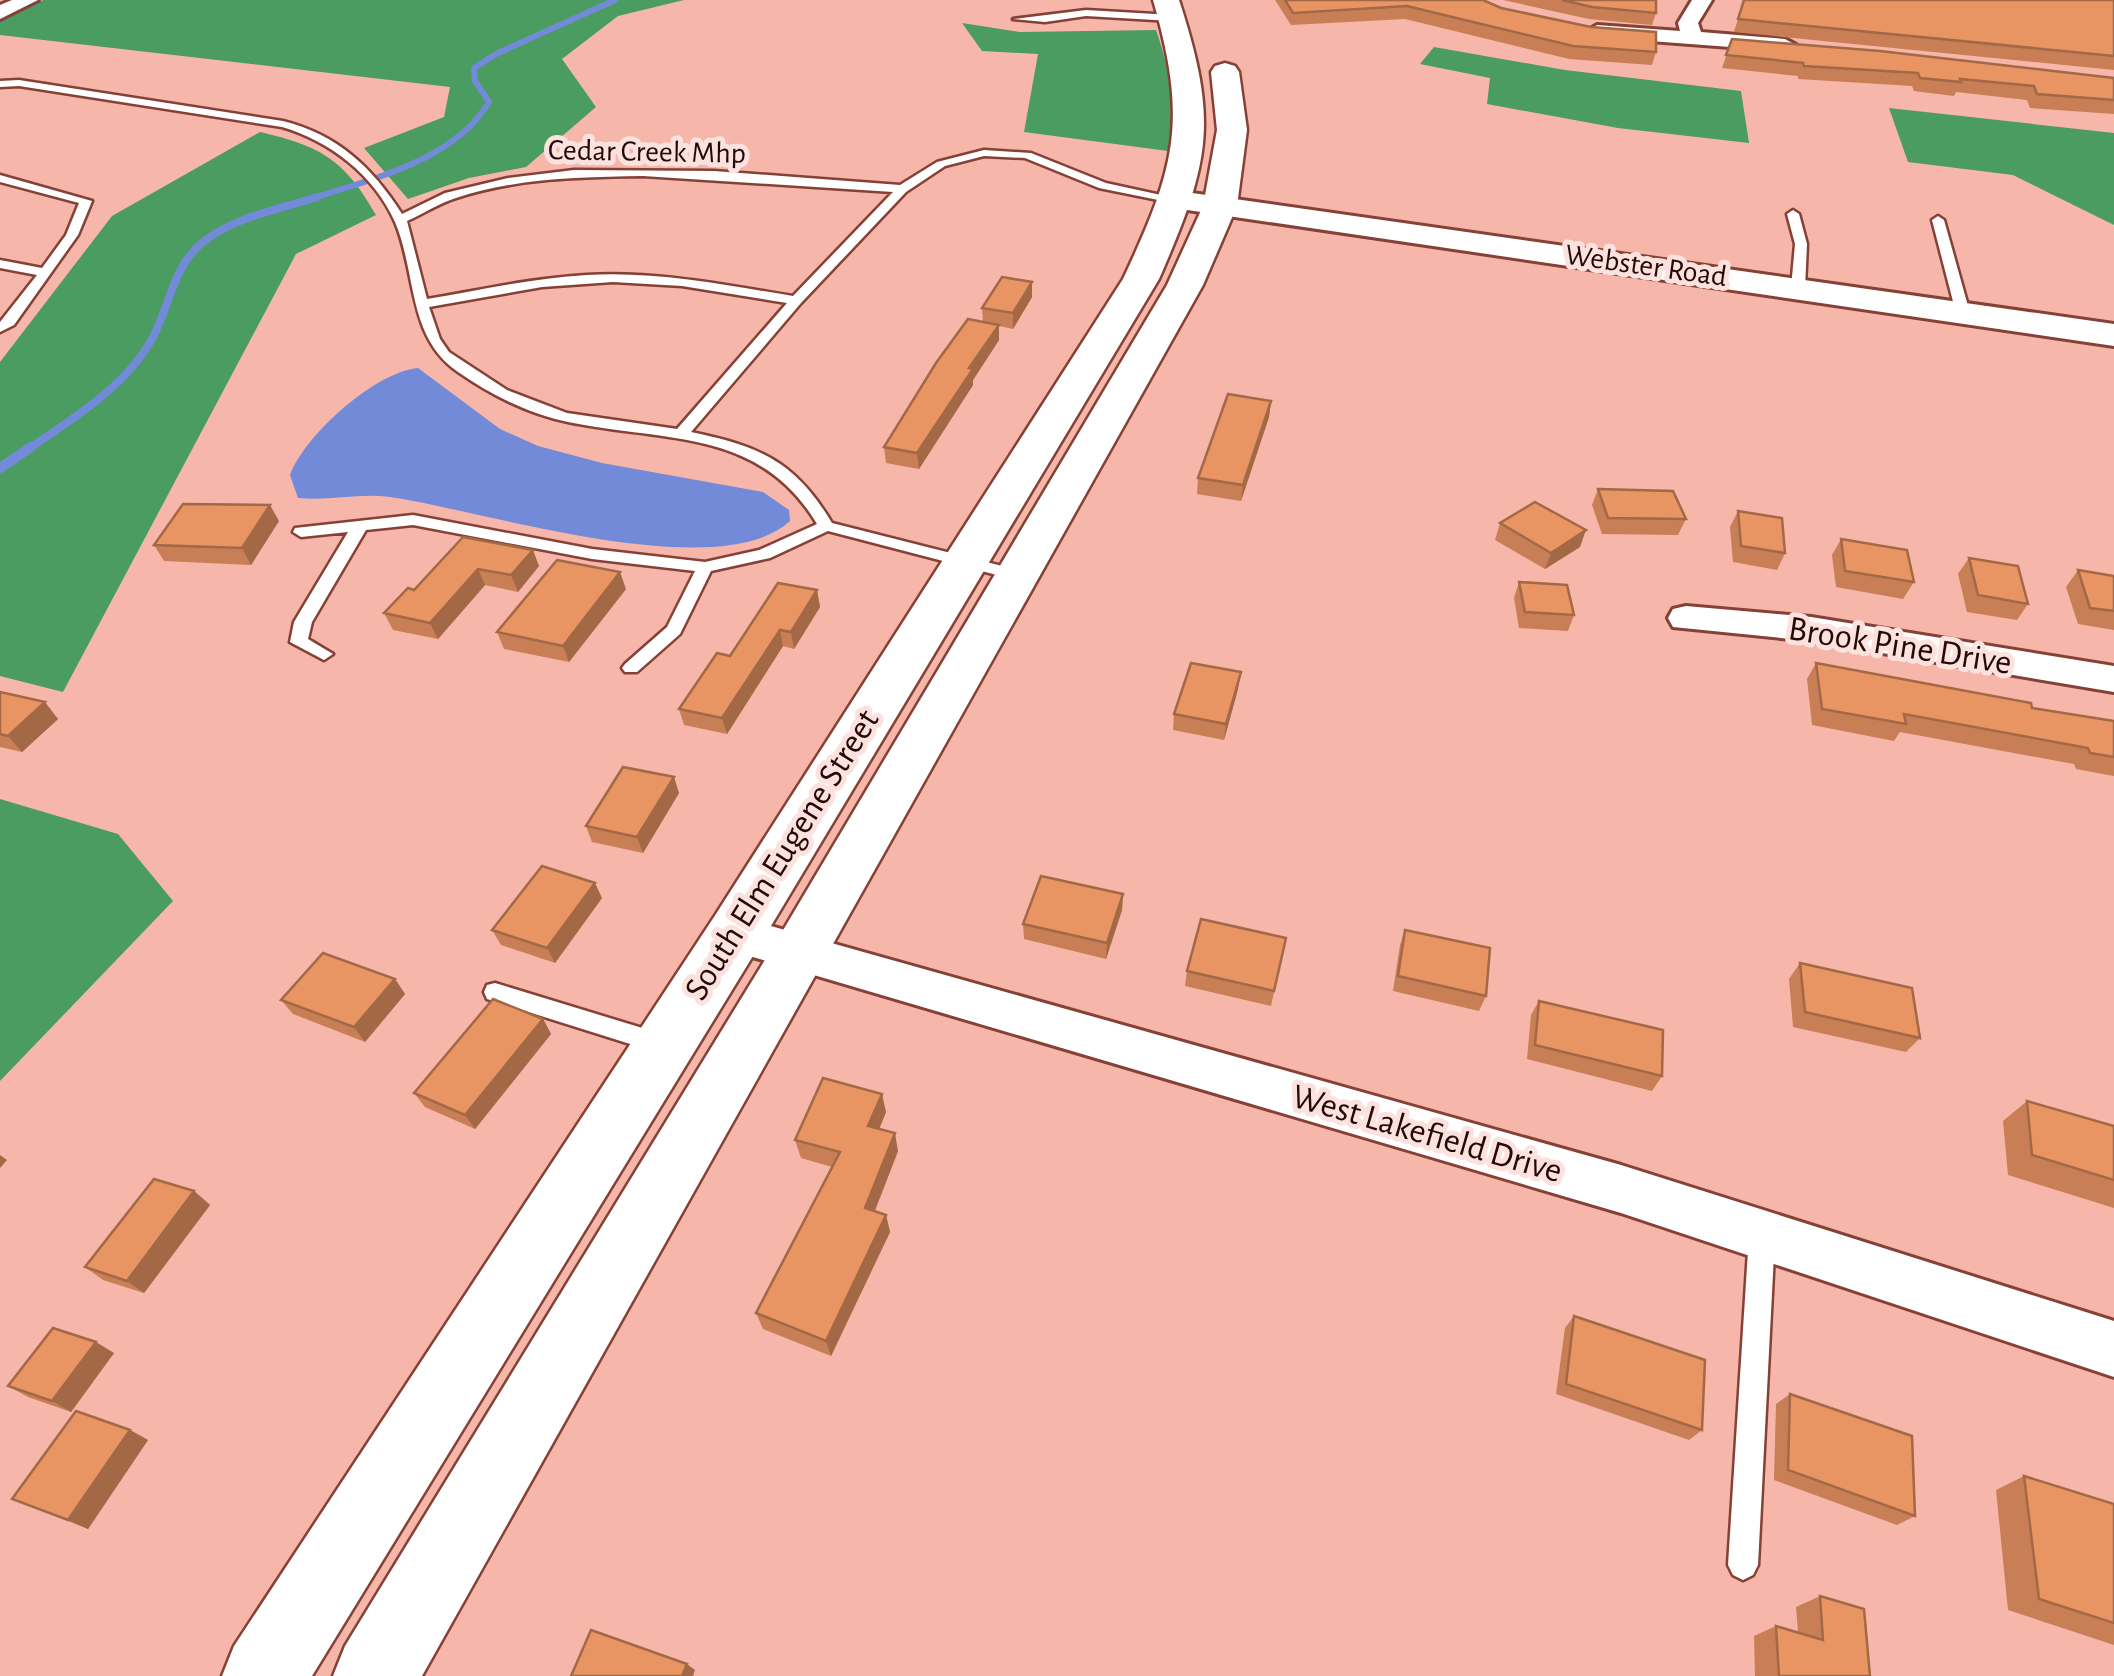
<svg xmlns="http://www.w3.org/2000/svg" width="2114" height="1676" font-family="'Alegreya Sans',sans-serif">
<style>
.forest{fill:#4a9c60}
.water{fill:#738ad9}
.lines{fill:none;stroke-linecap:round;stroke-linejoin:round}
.stream-far2{stroke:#738ad9;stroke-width:6}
.stream-far1{stroke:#738ad9;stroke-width:8}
.stream{stroke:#738ad9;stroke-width:10}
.service-casing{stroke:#864136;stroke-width:5}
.minor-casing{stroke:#864136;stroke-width:6}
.tertiary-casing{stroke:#864136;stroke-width:6}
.primary-casing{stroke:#864136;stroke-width:5}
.service{fill:#fff;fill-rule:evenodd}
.minor{fill:#fff;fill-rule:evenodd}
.tertiary{fill:#fff;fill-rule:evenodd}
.primary{fill:#fff;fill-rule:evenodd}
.wall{fill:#c87f55}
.shaded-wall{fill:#a36845}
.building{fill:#e99463;stroke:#a36845;stroke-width:2.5}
.labels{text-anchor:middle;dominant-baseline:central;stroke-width:10;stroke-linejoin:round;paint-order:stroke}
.far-street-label{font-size:30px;fill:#250906;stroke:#fce2de}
.street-label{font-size:35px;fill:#250906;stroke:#fce2de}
</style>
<rect width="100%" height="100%" fill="#f7b6aa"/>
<g class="forest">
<polygon points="43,0 684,0 618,16 562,59 596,107 526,167 469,178 408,199 364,148 444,117 450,87 0,35 0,20"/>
<path d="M962,23l58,9 136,-2c15,42 18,76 12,121l-144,-19 14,-78 -56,-3z"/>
<polygon points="1434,47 1565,70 1741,91 1749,143 1618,128 1487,104 1490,78 1420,64"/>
<polygon points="1889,108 2114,133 2114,225 2013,175 1908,162"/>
<path d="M260,132c61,14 85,28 116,83l-80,39 -233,438 -63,-16v-314l112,-146z"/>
<polygon points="0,799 118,834 173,901 0,1081"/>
</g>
<path class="water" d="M418,368l82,61 38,17 64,17 161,29 26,18 1,11c-72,66 -308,-11 -400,-24 -30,-4 -61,4 -92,1l-8,-23c15,-40 85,-103 128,-107z"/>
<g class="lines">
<path class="stream-far2" d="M310,199c61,-20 144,-38 179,-97l-14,-21 -1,-13 22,-14 119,-54"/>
<path class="stream-far1" d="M27,450c45,-31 100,-64 126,-113 17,-32 20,-71 50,-95 31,-25 77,-33 114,-45"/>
<polyline class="stream" points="0,468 31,447"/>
<g class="service-casing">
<g id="service">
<polygon points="1086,10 1172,15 1177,18 1172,21 1086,16 1045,22 1013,19"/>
<path d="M19,80l264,41c55,14 89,46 119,93l43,-21 63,-15 66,-8 140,1 186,14 37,-23 47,-12 47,3 75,30 78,17 -6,4 -79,-16 -74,-30 -41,-2 -39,10 -39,26 -105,111 -110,129c68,14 104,29 141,91l190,48v8l-6,1 -188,-49 -58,27 -59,13 -31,63 -43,38h-12l-3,-4 3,-4 42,-37 28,-56 -103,-12 -179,-34 -47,5 -54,92 -4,17 25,15 -9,6 -34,-18 4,-20 54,-90 -47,5 -8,-5 2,-4 118,-13 179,34 113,13 54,-12 58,-26c-57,-96 -152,-82 -249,-102 -39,-8 -77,-27 -110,-50 -51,-35 -41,-98 -63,-150 -21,-47 -65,-81 -113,-95l-263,-41 -19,1v-6zM643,176l250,16 -100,104c-68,-11 -137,-25 -206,-21 -54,3 -107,15 -160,24l-20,-78c16,-7 32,-18 49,-23 61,-20 124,-21 187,-22zM613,282l69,4 105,17 -110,126 -110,-16 -60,-23 -58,-38 -9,-13 -11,-32 113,-20z"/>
<polygon points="0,175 92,201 78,235 14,325 0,332 0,322 37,275 0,268 0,260 42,268 66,235 79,203 0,182"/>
<polygon points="1793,210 1799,214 1807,244 1805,288 1798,292 1791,288 1795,244 1787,214"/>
<polygon points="1938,216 1944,220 1970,313 1968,316 1956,313 1932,220"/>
<polygon points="495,983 662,1034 670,1037 673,1044 670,1051 662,1054 487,999 484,992 487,985"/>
<polygon points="1762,1223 1771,1227 1775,1235 1758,1565 1753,1575 1743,1580 1733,1575 1728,1565 1749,1235 1753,1227"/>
</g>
</g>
<g class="minor-casing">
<g id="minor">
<polygon points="12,0 38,0 0,19 0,5"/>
<polygon points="1692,0 1712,0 1698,23 1701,32 1785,39 1796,45 1785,51 1597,37 1587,31 1597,25 1680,31 1678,23"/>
<polygon points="1686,606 1811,617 2114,666 2114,692 1811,641 1673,627 1668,618 1673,609"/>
<polygon points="735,916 1621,1165 2114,1321 2114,1377 1621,1213 719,947 712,934 719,921"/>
</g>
</g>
<g class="tertiary-casing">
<polygon id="tertiary" points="1178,191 2114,324 2114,346 1167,207 1162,200 1167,193"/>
</g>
<g class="primary-casing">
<g id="primary">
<path d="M1153,0h26c40,123 31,162 -20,279l-403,672 -444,725h-90l12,-30 480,-729 409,-638c53,-112 65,-158 30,-279z"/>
<polygon points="1225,63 1235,66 1239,72 1247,130 1237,206 1203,285 422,1676 333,1676 345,1646 779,937 1167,285 1203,206 1217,130 1211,72 1215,66"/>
</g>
</g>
<use href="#service" class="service"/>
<use href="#minor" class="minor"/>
<use href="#tertiary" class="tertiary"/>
<use href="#primary" class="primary"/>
</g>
<g class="wall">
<polygon points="1275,0 1483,0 1501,8 1656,52 1652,65 1569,59 1405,19 1291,25"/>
<polygon points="1503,0 1656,0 1656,13 1652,25 1589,19"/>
<polygon points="1744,0 2114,0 2114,70 1734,32"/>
<polygon points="1732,39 2114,78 2114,114 2030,108 2027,100 1956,92 1954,96 1914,91 1912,86 1798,79 1798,76 1722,68"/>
<polygon points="1032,282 1032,297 1013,329 999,326 999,340 973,380 973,385 919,469 886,463 884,447 983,322 982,308"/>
<polygon points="1271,401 1269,417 1241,501 1197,494 1198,478"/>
<polygon points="1598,489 1686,519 1678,535 1602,534 1592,505"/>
<polygon points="1738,511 1785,553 1777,570 1733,562 1730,527"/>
<polygon points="279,521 251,565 164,561 154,545"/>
<polygon points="1500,523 1580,547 1545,569 1495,540"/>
<polygon points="463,537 539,566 518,592 485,585 438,639 393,630 384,613 414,590"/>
<polygon points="1841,539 1914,582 1903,599 1836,587 1832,555"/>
<polygon points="1969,558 2028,604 2017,620 1967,612 1958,574"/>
<polygon points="2078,570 2114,576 2114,630 2078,624 2066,587"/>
<polygon points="1519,582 1574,615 1568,631 1519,628 1514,598"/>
<polygon points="626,589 569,662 504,649 497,632"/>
<polygon points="817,590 820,607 794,649 783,646 727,734 684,725 679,709 730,656"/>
<polygon points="1816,663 2032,708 2114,721 2114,776 2076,769 2074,764 1900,732 1894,741 1812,725 1807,679"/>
<polygon points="1238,689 1224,740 1173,730 1174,714"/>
<polygon points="0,692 58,719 22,752 0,747"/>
<polygon points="679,793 643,853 592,842 586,826"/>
<polygon points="1123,894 1122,910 1106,959 1024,939 1023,924"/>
<polygon points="602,898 555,963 501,945 492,930"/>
<polygon points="1405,930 1486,996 1479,1011 1393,991 1400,945"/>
<polygon points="1286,938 1271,1006 1185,986 1187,971"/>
<polygon points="1800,963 1920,1038 1906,1052 1793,1027 1789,979"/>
<polygon points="395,979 405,994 365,1042 293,1014 281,1000"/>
<polygon points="1539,1001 1662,1076 1652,1091 1527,1059 1531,1015"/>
<polygon points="543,1019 551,1034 475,1129 425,1107 414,1093"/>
<polygon points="2027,1101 2114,1126 2114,1208 2008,1175 2003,1121"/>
<polygon points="886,1112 879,1129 898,1151 875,1211 886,1215 890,1232 831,1356 763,1329 756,1313 832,1167 801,1158 795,1140"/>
<polygon points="194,1191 210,1205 144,1293 103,1280 85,1267"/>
<polygon points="1574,1316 1702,1430 1689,1440 1556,1394 1565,1328"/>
<polygon points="114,1353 71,1412 28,1397 8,1386"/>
<polygon points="1790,1394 1915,1516 1897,1525 1774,1480 1776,1404"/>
<polygon points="130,1430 148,1440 88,1529 12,1499"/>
<polygon points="2024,1476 2114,1504 2114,1645 2008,1610 1996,1490"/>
<polygon points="1820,1596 1870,1676 1755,1676 1754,1636 1776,1626 1798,1632 1796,1607"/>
</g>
<g class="shaded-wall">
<polygon points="1032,282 1032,297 1013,329 1013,313"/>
<polygon points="999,325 999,340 973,380 973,385 919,469 917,453 969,368"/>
<polygon points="1271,401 1269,417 1241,501 1243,485"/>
<polygon points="270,505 279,521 251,565 242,548"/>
<polygon points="1586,530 1580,547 1545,569 1551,553"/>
<polygon points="533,550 539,566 518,592 511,575"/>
<polygon points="478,569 485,585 438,639 430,623"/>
<polygon points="620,572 626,589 569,662 563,646"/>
<polygon points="817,590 820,607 794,649 791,632"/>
<polygon points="780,630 783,646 727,734 722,718"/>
<polygon points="1241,672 1238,689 1224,740 1226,724"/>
<polygon points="45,702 58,719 22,752 8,736"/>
<polygon points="674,777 679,793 643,853 637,837"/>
<polygon points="595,883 602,898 555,963 547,948"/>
<polygon points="1123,894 1122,910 1106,959 1107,943"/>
<polygon points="395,979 405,994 365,1042 354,1027"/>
<polygon points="543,1019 551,1034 475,1129 465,1115"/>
<polygon points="882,1094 886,1112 873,1144 868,1126"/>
<polygon points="895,1133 898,1151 869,1225 865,1208"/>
<polygon points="0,1155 7,1160 0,1168"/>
<polygon points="194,1191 210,1205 144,1293 127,1281"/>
<polygon points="886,1215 890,1232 831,1356 826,1341"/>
<polygon points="96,1342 114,1353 71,1412 52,1401"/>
<polygon points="130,1430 148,1440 88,1529 68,1520"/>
<polygon points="687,1664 695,1670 693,1676 682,1676"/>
</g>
<g class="building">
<polygon points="1285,0 1483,0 1501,8 1591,27 1656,32 1656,52 1573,46 1407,6 1293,13"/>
<polygon points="1562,0 1656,0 1656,13 1592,7"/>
<polygon points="1744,0 2114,0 2114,56 1738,19"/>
<polygon points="1732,39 1880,51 2114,78 2114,100 2037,94 2034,86 1960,79 1961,82 1920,78 1918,73 1804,66 1803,63 1726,55"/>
<polygon points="1002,277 1032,282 1013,313 982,308"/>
<polygon points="968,319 999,325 969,368 973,369 917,453 884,447 936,363"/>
<polygon points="1228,394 1271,401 1243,485 1198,478"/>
<polygon points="1598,489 1673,491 1686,519 1608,518"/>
<polygon points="1535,502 1586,530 1551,553 1500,523"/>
<polygon points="183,504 270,505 242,548 154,545"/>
<polygon points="1738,511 1782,518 1785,553 1741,546"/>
<polygon points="463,537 533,550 511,575 478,569 430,623 384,613 408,588 414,590"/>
<polygon points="1841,539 1907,550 1914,582 1845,571"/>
<polygon points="1969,558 2018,566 2028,604 1978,595"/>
<polygon points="557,560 620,572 563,646 497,632"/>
<polygon points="2078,570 2114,576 2114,611 2090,608"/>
<polygon points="1519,582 1567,585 1574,615 1525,612"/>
<polygon points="778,583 817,590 791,632 780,630 722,718 679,709 717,653 730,656"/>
<polygon points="1191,663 1241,672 1226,724 1174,714"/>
<polygon points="1816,663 2031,703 2032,708 2114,721 2114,757 2090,753 2088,748 1904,714 1906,724 1822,709"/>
<polygon points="0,692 45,702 8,736 0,734"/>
<polygon points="623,767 674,777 637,837 586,826"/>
<polygon points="542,866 595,883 547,948 492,930"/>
<polygon points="1041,876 1123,894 1107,943 1023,924"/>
<polygon points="1201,919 1286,938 1274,991 1187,971"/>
<polygon points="1405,930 1490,948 1486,996 1398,976"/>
<polygon points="323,953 395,979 354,1027 281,1000"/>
<polygon points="1800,963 1912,988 1920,1038 1805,1012"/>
<polygon points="493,999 543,1019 465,1115 414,1093"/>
<polygon points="1539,1001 1663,1030 1662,1076 1535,1045"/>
<polygon points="823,1078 882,1094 868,1126 895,1133 865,1208 886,1215 826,1341 756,1313 840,1152 795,1140"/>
<polygon points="2027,1101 2114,1126 2114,1180 2032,1155"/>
<polygon points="154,1179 194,1191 127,1281 85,1267"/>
<polygon points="1574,1316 1705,1360 1702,1430 1566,1384"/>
<polygon points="53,1328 96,1342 52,1401 8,1386"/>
<polygon points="1790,1394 1912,1436 1915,1516 1788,1470"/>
<polygon points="76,1411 130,1430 68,1520 12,1499"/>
<polygon points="2024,1476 2114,1504 2114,1623 2039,1599"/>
<polygon points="1820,1596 1864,1609 1870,1676 1779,1676 1776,1626 1823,1640"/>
<polygon points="591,1630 687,1664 682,1676 571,1676"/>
</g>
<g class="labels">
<g class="far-street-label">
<text transform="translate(647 152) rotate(1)">Cedar Creek Mhp</text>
<text transform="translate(1646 266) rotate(8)">Webster Road</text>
</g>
<g class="street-label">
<text transform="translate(1900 646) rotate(9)">Brook Pine Drive</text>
<text transform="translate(782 855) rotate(-58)">South Elm Eugene Street</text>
<text transform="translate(1427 1134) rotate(16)">West Lakefield Drive</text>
</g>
</g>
</svg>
